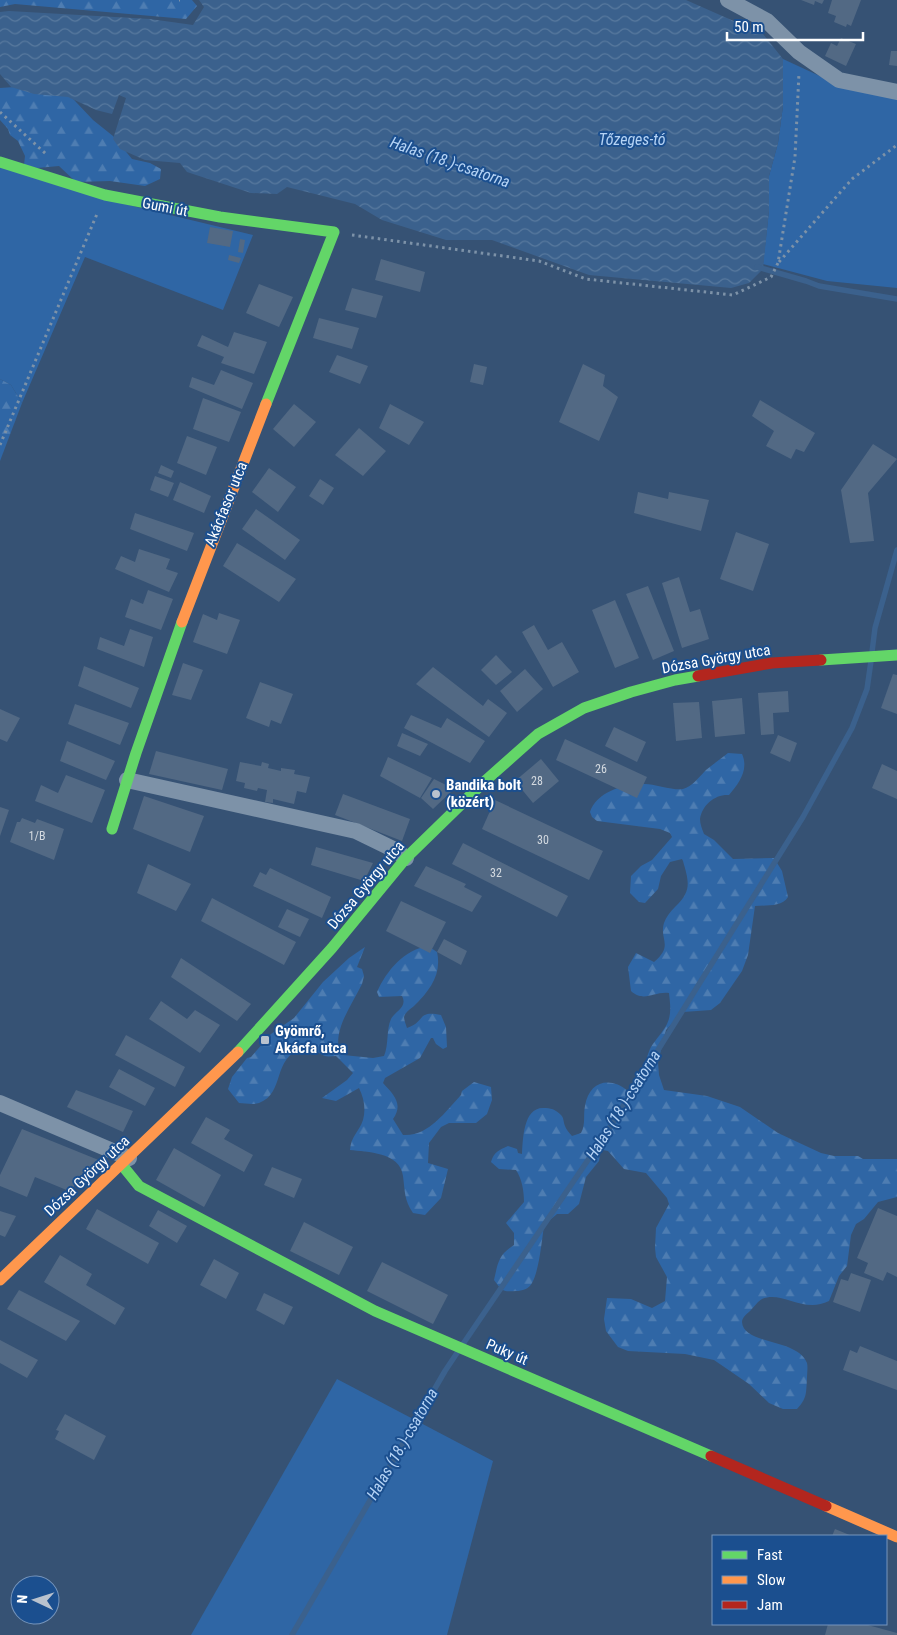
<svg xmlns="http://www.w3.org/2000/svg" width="897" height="1635" font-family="'Roboto Condensed',sans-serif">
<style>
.green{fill:#2f66a5}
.forest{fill:url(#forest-firs)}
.water{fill:url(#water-waves)}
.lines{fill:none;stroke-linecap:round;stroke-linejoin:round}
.stream{stroke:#3b618d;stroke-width:5.5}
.building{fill:#526984}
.path{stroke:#7d92a8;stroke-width:3;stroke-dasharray:2.5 4;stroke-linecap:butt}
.street{stroke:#7d92a8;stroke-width:16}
.fast{stroke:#63d668;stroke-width:11}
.slow{stroke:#ff974d;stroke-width:11}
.jam{stroke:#b3261e;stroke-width:11}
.poi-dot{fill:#b9c2ce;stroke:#1b4f8f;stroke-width:2}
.labels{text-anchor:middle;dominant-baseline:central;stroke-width:4;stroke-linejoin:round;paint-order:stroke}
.number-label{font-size:12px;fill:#d4dae0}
.street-label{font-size:15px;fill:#fff;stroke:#1b4f8f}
.poi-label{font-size:15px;font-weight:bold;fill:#fff;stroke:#1b4f8f;text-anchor:start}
.water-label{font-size:16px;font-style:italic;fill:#b5d3f5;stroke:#1b4f8f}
</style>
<defs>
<pattern id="forest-firs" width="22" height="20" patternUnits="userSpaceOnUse" patternTransform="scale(1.25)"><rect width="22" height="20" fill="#2f66a5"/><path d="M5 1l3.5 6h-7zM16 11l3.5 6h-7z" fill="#4e7db2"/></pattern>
<pattern id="water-waves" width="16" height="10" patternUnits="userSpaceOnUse" patternTransform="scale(1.25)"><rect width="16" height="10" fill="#3b618d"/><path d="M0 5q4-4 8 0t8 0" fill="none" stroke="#58799e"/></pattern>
</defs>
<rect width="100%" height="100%" fill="#365274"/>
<g class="green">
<polygon points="783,59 837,84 897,97 897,288 827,281 763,264 769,211 769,176 778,143 783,106"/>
<polygon points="0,162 108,200 253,235 223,310 85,257 22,403 11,385 0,379"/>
<polygon points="337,1379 493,1461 447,1635 191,1635"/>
</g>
<g class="forest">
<polygon points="0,0 192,0 197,6 186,19 15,4 0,7"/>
<polygon points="59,84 93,120 113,136 132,159 150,163 161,169 160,179 145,186 110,181 76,182 59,166 37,168 24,165 25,156 18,141 10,135 8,129 0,120 0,88"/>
<polygon points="0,379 11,385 22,403 0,461"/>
<path d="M728,753l14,1c7,16 -3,29 -13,41 -14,-1 -27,10 -29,24 0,5 2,10 4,15l10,6 19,19 41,-1 8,13 6,26c-6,10 -22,8 -33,9l-7,49 -6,16 -22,32 -9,7 -28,2 -17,18 -8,32 1,13 5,15 43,6 33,11 38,26 43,20 13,3h24l5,3h34v38l-19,5 -14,17 -8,5 -5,11 -4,31 -8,10 -10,25c-26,13 -47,-11 -67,-2 -4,2 -8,8 -11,11 -3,3 -9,7 -9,12 1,23 55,16 65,41 1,4 0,11 0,15 -1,16 0,20 -10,31h-14l-14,-6 -20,-19 -35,-24 -29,-6 -57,-3 -10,-4 -12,-16 -2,-12 3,-21 24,1 21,9 13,-7 2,-24 -11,-20 -1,-9 1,-20 13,-24 -2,-6 -21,-25 -22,-4 -16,-18 -5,-1 -3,4 -1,7 -13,16 -7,27 -11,10h-11l-13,11c-2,15 -5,46 -12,58 -3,6 -10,8 -16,8 -14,1 -14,0 -22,-11 4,-17 4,-25 20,-35v-12l-8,-10 18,-21c0,-11 -2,-23 -8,-32l-17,-1 -8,-7c3,-10 8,-12 17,-16l9,3 1,4 4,1c1,-14 1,-46 21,-46 8,0 12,1 18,7 3,3 2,6 4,11 1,3 4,7 7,10l9,-3c5,-9 2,-18 4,-27 4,-25 25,-30 43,-15 16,-6 16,-31 23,-44 5,-8 12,-15 16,-23 5,-10 3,-21 2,-31 -15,-2 -25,10 -38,-2l-3,-24 8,-14 18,9c20,-17 5,-22 10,-39 2,-6 6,-11 11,-16 17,-16 14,-25 8,-46l-1,-2 -12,3 -9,14 -3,13 -13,14 -6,-1 -9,-9 1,-17 10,-10 11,-6 20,-23 -2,-4 -10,-4 -63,-8 -5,-4 -2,-5c6,-20 35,-29 55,-28 9,0 30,7 38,5 9,-2 17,-13 23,-19 7,-6 15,-11 22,-17z"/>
<path d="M428,946l9,6c5,22 -7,38 -22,53 -3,3 -10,7 -11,12 0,3 2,8 3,11 19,-6 9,-18 34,-13l5,12 1,20 -4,2 -7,-5 -3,-6h-2l-11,20 -35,20 -2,5c10,11 21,21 10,36l10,16c25,2 42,-23 58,-40l1,-4 12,-9 17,5 1,13 -5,14 -11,9h-27l-8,4 -12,16 -1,20 20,6 -7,29 -16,17 -12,-2c-9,-13 -8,-22 -10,-37 -3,-24 -36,-24 -53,-26 1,-14 9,-18 13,-30 3,-11 1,-22 -4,-32l-23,13 -14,-3 25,-18 6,-7 -17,-17c-4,0 -8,1 -11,0 -7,-3 -14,-10 -22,-8 -32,10 -17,45 -44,55 -6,2 -14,0 -20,0l-11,-14 4,-12 15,-19 4,-1 20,-23 23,-16 29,-36 26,-24 16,-11 -8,20 5,2 2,7 -2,8c-10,21 -30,46 -22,70l3,1 30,3 11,-2c5,-12 2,-26 7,-37 4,-8 17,-12 11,-23l-23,1 -2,-5c10,-22 27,-42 51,-46z"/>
</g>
<polygon class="water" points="199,0 686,0 763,34 783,59 783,106 778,143 769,176 769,211 763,269 749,283 731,288 589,275 492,240 446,240 382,220 355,204 287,187 277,194 251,193 187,172 180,163 145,160 120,149 113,139 126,98 119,95 112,114 96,110 68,97 34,94 11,87 0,74 0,12 9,11 150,19 193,25 204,7"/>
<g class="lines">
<g class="stream">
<polyline points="757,267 806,281 819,286 897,299"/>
<polyline points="872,652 875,628 897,550"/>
<polyline points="463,1344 607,1132 803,817 852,728 867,689 871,661"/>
<polyline points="292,1635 445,1371 457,1353"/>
</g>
</g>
<g class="building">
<polygon points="801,0 824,0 822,4 815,1 814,5"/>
<polygon points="832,0 861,0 851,26 847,24 846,27 834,22 836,16 828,13"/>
<polygon points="841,38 856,44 846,66 825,56 831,43 837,46"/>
<polygon points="891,51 897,51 897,66 889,65"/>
<polygon points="210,227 233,231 230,247 207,243"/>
<polygon points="240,239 245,240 243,253 238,252"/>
<polygon points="229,255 241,258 239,263 228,260"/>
<polygon points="381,259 425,272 420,292 375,280"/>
<polygon points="259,284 293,297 279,327 246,313"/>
<polygon points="352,288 383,296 376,318 345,310"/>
<polygon points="319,318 359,328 352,349 313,338"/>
<polygon points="234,332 267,342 254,374 221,363 224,357 197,346 202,335 228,347"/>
<polygon points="337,355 368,366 360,384 329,372"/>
<polygon points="474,364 487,367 483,385 470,382"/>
<polygon points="583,364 605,375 603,386 618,397 599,441 559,422"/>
<polygon points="221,370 253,383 242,409 189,387 192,377 214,385"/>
<polygon points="203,398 241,412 229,442 193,429"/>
<polygon points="760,400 815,433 804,452 796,449 791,459 766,446 774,431 752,416"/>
<polygon points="294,404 316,422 294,447 273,429"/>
<polygon points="390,404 424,422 409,445 379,428"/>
<polygon points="359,428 386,451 363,476 335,455"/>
<polygon points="187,436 217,447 206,475 177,463"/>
<polygon points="873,444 897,459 868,493 874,541 850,543 841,490"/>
<polygon points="161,465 174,471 171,478 158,473"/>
<polygon points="269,468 296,487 278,512 252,492"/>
<polygon points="155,476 174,483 168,497 150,490"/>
<polygon points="320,479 334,488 323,505 309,496"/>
<polygon points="180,482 211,496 204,513 173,500"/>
<polygon points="638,492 668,499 669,492 709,500 701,531 634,513"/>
<polygon points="256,509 300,540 285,560 242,529"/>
<polygon points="135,513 194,533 187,551 130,529"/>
<polygon points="736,532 769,544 753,591 720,579"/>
<polygon points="237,543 296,579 279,602 223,566"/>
<polygon points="139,549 170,559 166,569 178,573 169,592 115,569 121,556 135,562"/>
<polygon points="679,577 690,612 700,609 709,639 682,648 662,583"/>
<polygon points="648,586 674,651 653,660 626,594"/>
<polygon points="148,590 173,599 161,630 125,617 131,599 143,604"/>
<polygon points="615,600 639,658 615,668 592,610"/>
<polygon points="219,613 240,620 227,654 193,642 203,614 217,620"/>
<polygon points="534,625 548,650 562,642 579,672 553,687 522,632"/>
<polygon points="130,629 153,637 144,667 97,649 100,637 124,646"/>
<polygon points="496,655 512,672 496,685 481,670"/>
<polygon points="183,663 203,670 191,700 172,695"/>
<polygon points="84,666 139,688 131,708 78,686"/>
<polygon points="433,667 483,706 488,699 507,713 489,737 416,684"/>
<polygon points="525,669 543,689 517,712 500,691"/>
<polygon points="893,674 897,675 897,714 881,708"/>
<polygon points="260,682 293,694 281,724 271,720 269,727 246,718"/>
<polygon points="788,691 789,712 773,713 774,734 761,735 758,693"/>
<polygon points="742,698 745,734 715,737 712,701"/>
<polygon points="699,702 702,738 676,741 673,703"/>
<polygon points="75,704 129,723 120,745 68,724"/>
<polygon points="0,709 20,718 7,742 0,739"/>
<polygon points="411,715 441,728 447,718 485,741 470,763 404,728"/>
<polygon points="614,727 646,742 637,762 605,746"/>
<polygon points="402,733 428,744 420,756 397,746"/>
<polygon points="778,735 797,743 790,762 770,753"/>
<polygon points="565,739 647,777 637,798 556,760"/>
<polygon points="67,741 115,761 106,780 60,761"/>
<polygon points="156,751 228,769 222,790 149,774"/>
<polygon points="388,757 432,778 420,798 380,776"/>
<polygon points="541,759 559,781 533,803 515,781"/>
<polygon points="240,762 261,766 262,762 269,764 268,768 281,771 281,768 295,770 294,774 310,777 306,793 297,791 294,804 273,799 273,803 265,802 267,790 258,788 257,791 244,788 245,783 236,781"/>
<polygon points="882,764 897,771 897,799 872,788"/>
<polygon points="66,775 105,790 92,823 35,801 41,785 58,793"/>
<polygon points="434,779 454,789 433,809 421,798"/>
<polygon points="343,794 410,819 402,841 335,815"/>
<polygon points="144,796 204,816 190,852 133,829"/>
<polygon points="495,800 603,851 589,880 482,829"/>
<polygon points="0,807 9,810 0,836"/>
<polygon points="22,818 35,823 37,819 64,829 54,860 10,842 17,822 20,822"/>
<polygon points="463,843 568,896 557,917 452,864"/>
<polygon points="316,847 373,863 364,881 311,865"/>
<polygon points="148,864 191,884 176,911 137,893"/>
<polygon points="426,866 466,884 464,887 482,896 472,912 414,886"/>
<polygon points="270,868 331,897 322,918 253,886 260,872 266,875"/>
<polygon points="212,898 296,942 284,965 201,921"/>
<polygon points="401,901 446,922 430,953 386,931"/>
<polygon points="287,909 309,919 300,937 278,927"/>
<polygon points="444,939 467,951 461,965 437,952"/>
<polygon points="181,958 251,1004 237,1021 171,977"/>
<polygon points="161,1001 187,1019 195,1010 220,1025 200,1053 149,1019"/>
<polygon points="126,1035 185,1067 175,1087 115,1055"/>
<polygon points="119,1069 155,1088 145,1106 109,1087"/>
<polygon points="76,1090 133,1111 123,1132 67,1107"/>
<polygon points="206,1117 230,1130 224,1139 253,1155 244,1172 191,1143"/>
<polygon points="22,1129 101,1161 69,1191 35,1177 27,1197 0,1186 0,1175"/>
<polygon points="174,1148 221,1175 204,1207 156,1180"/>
<polygon points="272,1167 302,1179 294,1198 264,1185"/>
<polygon points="878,1208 897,1216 897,1277 887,1272 883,1281 864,1273 868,1263 857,1258"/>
<polygon points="97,1209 159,1243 148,1264 86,1229"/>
<polygon points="158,1210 187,1226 177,1243 149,1226"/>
<polygon points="0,1211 16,1216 5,1237 0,1235"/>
<polygon points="304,1222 353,1247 339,1275 290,1251"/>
<polygon points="60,1255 92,1274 86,1285 125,1308 115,1325 44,1282"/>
<polygon points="214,1259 239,1273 226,1299 200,1285"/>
<polygon points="382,1262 448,1295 433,1324 367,1291"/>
<polygon points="851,1273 871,1280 860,1312 833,1302 841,1279 848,1281"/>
<polygon points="19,1290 80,1321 66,1341 7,1309"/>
<polygon points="264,1293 293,1307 284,1325 256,1310"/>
<polygon points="0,1340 38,1360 27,1378 0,1363"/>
<polygon points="860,1346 897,1361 897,1390 843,1370 850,1350 857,1353"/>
<polygon points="65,1414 106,1436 94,1460 55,1439 59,1431 56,1430"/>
<polygon points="835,1529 852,1536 832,1536"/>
<polygon points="828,1624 864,1624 897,1633 897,1635 825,1635"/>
</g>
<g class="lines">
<g class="path">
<polyline points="179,0 180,0"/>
<polyline points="0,112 46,154"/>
<polyline points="352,235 539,261 586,279 733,295 771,277 778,263 795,157 799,73"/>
<polyline points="779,262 852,179 897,145"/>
<polyline points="0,445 97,214"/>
</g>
<g class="street">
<polyline points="728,0 767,21 799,52 839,80 897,92"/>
<polyline points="127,780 356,831 395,850 406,858"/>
<polyline points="0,1103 129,1158"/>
</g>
<g class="fast">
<polyline points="0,162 105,195 220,217 334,232 266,404"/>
<polyline points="821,660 897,655"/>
<polyline points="112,829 136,753 182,622"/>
<polyline points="238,1052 332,948 406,858 485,781 538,734 584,708 631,692 675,680 698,676"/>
<polyline points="122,1165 139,1186 375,1311 711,1456"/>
</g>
<g class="slow">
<polyline points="182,622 266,404"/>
<polyline points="0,1280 238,1052"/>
<polyline points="826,1506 897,1537"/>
</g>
<g class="jam">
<polyline points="698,676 772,663 821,660"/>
<polyline points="711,1456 826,1506"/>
</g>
</g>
<g class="poi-dot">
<circle cx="436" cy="794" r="5"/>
<rect x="260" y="1035" width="10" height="10" rx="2.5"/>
</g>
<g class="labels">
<g class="number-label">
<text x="601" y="769">26</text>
<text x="537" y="781">28</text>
<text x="37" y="836">1/B</text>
<text x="543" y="840">30</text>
<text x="496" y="873">32</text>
</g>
<g class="street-label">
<text transform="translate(165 207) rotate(11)">Gumi út</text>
<text transform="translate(226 504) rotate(-68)">Akácfasor utca</text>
<text transform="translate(716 659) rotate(-10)">Dózsa György utca</text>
<text transform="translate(366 885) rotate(-50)">Dózsa György utca</text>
<text transform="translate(87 1176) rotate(-43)">Dózsa György utca</text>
<text transform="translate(507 1352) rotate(23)">Puky út</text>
</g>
<g class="poi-label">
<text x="446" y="785">Bandika bolt<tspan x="446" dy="17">(közért)</tspan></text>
<text x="275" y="1031">Gyömrő,<tspan x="275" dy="17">Akácfa utca</tspan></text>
</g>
<g class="water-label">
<text x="632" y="139">Tőzeges-tó</text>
<text transform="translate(450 162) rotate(19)">Halas (18.)-csatorna</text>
<text transform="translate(623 1105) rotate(-58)">Halas (18.)-csatorna</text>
<text transform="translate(402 1444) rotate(-60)">Halas (18.)-csatorna</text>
</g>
</g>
<rect x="712" y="1535" width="175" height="90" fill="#1b4f8f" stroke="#7695bc"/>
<rect x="722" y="1551" width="25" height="8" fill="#63d668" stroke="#7695bc"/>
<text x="757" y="1560" font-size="15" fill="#ffffff">Fast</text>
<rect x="722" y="1576" width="25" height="8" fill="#ff974d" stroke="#7695bc"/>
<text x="757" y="1585" font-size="15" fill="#ffffff">Slow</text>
<rect x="722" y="1601" width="25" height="8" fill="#b3261e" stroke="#7695bc"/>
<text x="757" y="1610" font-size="15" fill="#ffffff">Jam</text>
<g transform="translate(35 1600) rotate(274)"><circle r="24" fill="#1b4f8f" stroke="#7695bc"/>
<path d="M0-4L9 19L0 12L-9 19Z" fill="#b9c2ce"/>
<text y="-8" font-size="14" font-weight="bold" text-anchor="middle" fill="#ffffff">N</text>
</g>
<path d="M727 32v8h136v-8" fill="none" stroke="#ffffff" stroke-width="2.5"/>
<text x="734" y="32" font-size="15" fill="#ffffff" stroke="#1b4f8f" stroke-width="4" paint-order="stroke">50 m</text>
</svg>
